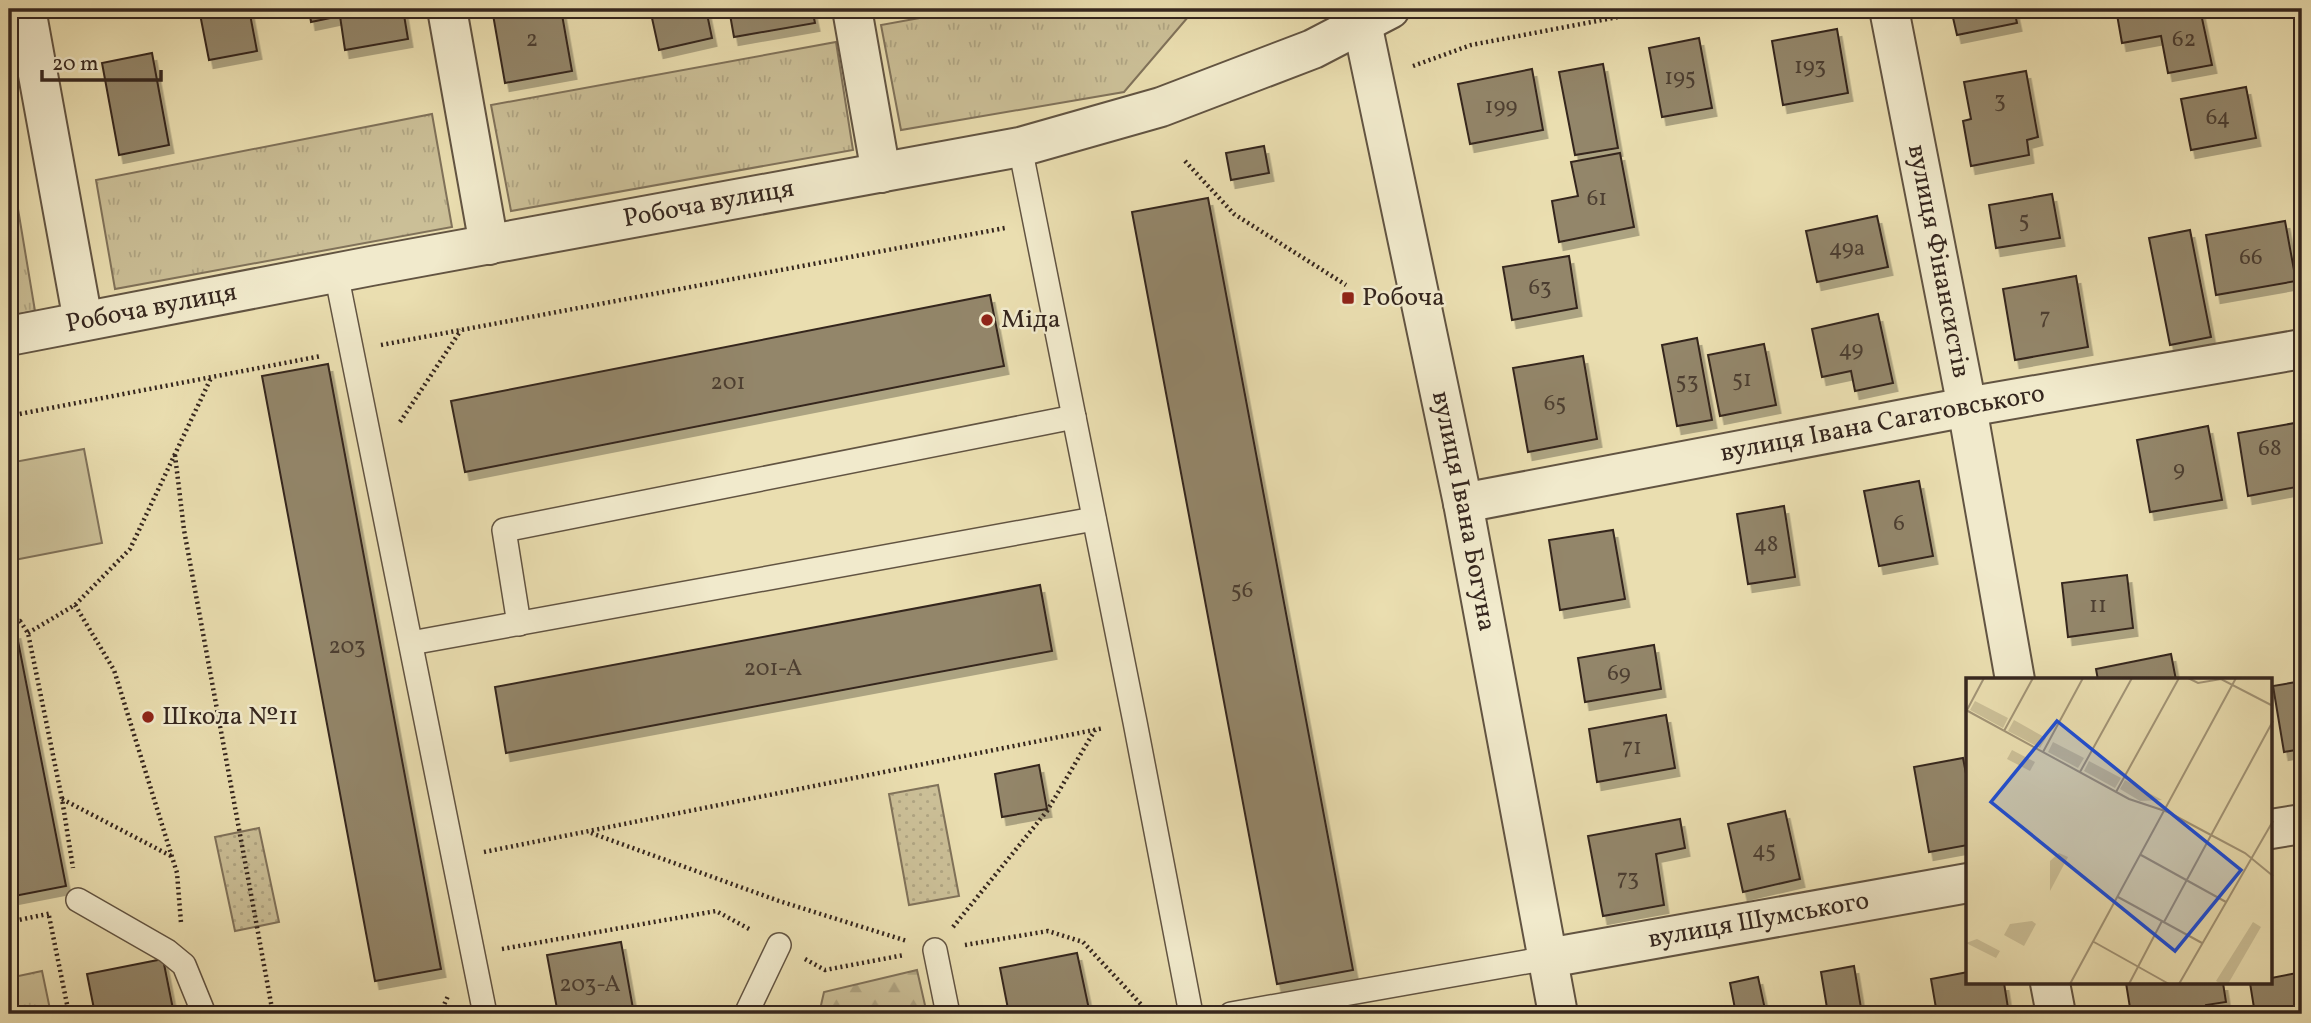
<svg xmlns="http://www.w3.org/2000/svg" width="2311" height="1023" font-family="Vollkorn,serif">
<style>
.grass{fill:url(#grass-tufts);stroke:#80725a;stroke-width:2}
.forest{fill:url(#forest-firs);stroke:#80725a;stroke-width:2}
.park{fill:url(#park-dots);stroke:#80725a;stroke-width:2}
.pitch{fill:#cbbf97;stroke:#80725a;stroke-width:2}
.building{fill:#93866a;stroke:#35261e;stroke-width:2;filter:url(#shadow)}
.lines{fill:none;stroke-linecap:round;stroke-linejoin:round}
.service-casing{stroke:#625442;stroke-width:26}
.minor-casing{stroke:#625442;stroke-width:42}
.tertiary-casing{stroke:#625442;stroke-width:42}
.path{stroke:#35261e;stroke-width:4.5;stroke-dasharray:2 3.5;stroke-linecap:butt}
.service{stroke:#f1eacc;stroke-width:23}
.minor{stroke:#f1eacc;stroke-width:38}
.tertiary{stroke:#f1eacc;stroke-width:38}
.poi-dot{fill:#8f2418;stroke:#f1eacc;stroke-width:2.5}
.labels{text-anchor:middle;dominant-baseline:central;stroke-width:5;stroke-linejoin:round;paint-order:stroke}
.number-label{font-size:23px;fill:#4c3e31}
.street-label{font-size:26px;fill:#35261e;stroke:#f1eacc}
.poi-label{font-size:26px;fill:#35261e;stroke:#f1eacc;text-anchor:start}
.inset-road{fill:none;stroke:#a29476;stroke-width:2}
.view{fill:#1d4ed8;fill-opacity:0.15;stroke:#1d4ed8;stroke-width:3.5}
.inset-edge{fill:none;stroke:#35261e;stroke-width:3.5}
</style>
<defs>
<pattern id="grass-tufts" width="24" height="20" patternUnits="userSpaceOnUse" patternTransform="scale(1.75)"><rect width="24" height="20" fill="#cbbf97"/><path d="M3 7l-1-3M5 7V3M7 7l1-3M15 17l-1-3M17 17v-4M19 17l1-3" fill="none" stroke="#afa482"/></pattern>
<pattern id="forest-firs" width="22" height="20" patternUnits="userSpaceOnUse" patternTransform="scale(1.75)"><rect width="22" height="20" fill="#cbbf97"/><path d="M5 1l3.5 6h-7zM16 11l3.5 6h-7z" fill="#afa482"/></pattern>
<pattern id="park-dots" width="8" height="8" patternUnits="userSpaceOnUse" patternTransform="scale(1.75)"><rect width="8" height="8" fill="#cbbf97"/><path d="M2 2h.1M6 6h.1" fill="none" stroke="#afa482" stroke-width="1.8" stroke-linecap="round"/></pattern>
<filter id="shadow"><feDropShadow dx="4.5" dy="8" stdDeviation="0" flood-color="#0004"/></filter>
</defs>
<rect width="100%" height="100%" fill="#eadeb0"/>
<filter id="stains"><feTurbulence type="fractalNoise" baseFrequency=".00286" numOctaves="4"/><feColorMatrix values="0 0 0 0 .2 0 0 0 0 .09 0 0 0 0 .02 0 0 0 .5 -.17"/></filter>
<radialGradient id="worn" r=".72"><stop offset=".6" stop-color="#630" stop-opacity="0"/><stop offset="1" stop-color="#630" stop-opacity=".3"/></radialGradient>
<g class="grass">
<polygon points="969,9 1232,9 1188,17 1124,92 901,130 881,25"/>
<polygon points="836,42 853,150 511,211 491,105"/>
<polygon points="432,114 452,227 115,289 96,180"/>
<polygon points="16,197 35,311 9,316 9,199"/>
<polygon points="42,971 51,1014 9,1014 9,978"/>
</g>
<polygon class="forest" points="917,970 927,1014 819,1014 824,992"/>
<g class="park">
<polygon points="938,785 959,896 909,905 889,794"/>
<polygon points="259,828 279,922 235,931 215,837"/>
</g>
<polygon class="pitch" points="84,449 102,543 9,561 9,463"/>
<g class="building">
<polygon points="199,9 249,9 257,51 209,60"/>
<polygon points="309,9 403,9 408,39 345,50 340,16 311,22"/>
<polygon points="492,9 561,9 572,71 505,83"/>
<polygon points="650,9 706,9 712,38 659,50"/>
<polygon points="729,9 812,9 815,23 734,37"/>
<polygon points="1951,9 2014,9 2017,23 1957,35"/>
<polygon points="2116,9 2200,9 2212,65 2168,73 2161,36 2122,43"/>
<polygon points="1837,29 1848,93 1783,105 1772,41"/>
<polygon points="1699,38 1712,108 1662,117 1649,48"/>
<polygon points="152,53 169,145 119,155 102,63"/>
<polygon points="1603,64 1618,148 1575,155 1559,72"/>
<polygon points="1532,69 1543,130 1470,144 1458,84"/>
<polygon points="2026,71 2038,137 2027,140 2029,155 1971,166 1963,121 1971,119 1964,82"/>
<polygon points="2246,87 2256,138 2191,150 2181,99"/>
<polygon points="1264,146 1269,173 1231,180 1226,153"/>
<polygon points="1620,153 1634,227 1559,242 1552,201 1578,196 1571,162"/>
<polygon points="2052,194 2060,238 1996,248 1989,205"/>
<polygon points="1208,198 1353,970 1277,984 1132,212"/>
<polygon points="1877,216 1888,267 1817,282 1806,231"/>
<polygon points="2285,221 2296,281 2216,295 2206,235"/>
<polygon points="2190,230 2211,337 2170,345 2149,238"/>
<polygon points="1569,256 1577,308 1512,320 1503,267"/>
<polygon points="2076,276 2088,347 2015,360 2003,289"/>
<polygon points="990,295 1004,366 465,472 451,401"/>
<polygon points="1878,314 1893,383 1855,391 1851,371 1822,377 1812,329"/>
<polygon points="1697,338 1712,420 1677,426 1662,345"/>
<polygon points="1764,344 1776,405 1720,416 1708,355"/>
<polygon points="1583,356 1597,439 1528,452 1513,368"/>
<polygon points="328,364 441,969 375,981 262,376"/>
<polygon points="2295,423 2302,465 2302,486 2248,496 2238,433"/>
<polygon points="2208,426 2222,500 2150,512 2137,440"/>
<polygon points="1919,481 1933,556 1879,566 1864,491"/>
<polygon points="1784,506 1795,577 1748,584 1737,514"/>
<polygon points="1613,530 1625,599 1560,610 1549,540"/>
<polygon points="2127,575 2133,628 2068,637 2062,583"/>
<polygon points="1040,585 1052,651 506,753 495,687"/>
<polygon points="16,631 66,886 9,897 9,632"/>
<polygon points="1654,645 1661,689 1585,702 1578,658"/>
<polygon points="2171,654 2176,680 2098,680 2096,669"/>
<polygon points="2302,681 2302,749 2284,752 2273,686"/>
<polygon points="1666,715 1675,768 1597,782 1589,729"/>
<polygon points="1963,758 1968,784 1968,845 1929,852 1914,767"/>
<polygon points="1039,765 1047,809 1002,817 995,774"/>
<polygon points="1785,811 1800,879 1743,892 1728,824"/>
<polygon points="1680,819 1685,848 1656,854 1664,905 1603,916 1588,836"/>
<polygon points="621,942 634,1014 558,1014 547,955"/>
<polygon points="1077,953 1090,1014 1009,1014 1000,968"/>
<polygon points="163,959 174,1014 95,1014 87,974"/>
<polygon points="1854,966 1862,1014 1828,1014 1821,972"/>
<polygon points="1968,972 1968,983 2004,983 2009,1014 1937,1014 1931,979"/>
<polygon points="2302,972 2302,1014 2255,1014 2250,983 2271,983 2271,978"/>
<polygon points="1758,977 1766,1014 1736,1014 1730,983"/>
<polygon points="2126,983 2223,983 2226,1002 2206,1005 2207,1014 2166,1014 2166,1011 2131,1014"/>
</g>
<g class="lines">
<g class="service-casing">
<g id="service">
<polyline points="1020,147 1135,722 1191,1014"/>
<polyline points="336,273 485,1014"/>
<polyline points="519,624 504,530 1074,417"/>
<polyline points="411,643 1094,519"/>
<polyline points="78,900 167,951 184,965 204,1014"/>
<polyline points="935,950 948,1014"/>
<polyline points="746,1014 779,945"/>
<polyline points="1231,1014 1548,958"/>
</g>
</g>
<g class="minor-casing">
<g id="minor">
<polyline points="26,9 83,321"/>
<polyline points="447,9 489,245"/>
<polyline points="852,9 881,173"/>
<path id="s1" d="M1889,9l78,398 48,273"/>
<path id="s2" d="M9,336l362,-70 649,-119 141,-40 152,-58 77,-40"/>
<path id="s3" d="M1463,503l504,-96 335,-58"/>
<polyline points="2271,829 2302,824"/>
<path id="s4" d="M1548,958l420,-75"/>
<polyline points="2050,983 2056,1014"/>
</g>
</g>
<g class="tertiary-casing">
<g id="tertiary">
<path id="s5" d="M1359,9l104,494 95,511"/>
</g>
</g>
<g class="path">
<polyline points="1413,66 1471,45 1660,9"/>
<polyline points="1185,161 1234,214 1346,285"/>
<polyline points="381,345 1005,228"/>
<polyline points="9,416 321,356"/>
<polyline points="400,422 461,330"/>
<polyline points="175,455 184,530 273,1014"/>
<polyline points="75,605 114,670 177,873 181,923"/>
<polyline points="9,623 20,621 28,633 62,799 73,868"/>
<polyline points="28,633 75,605 130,549 211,378"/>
<polyline points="62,799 171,856"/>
<polyline points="591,833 779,901 907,941"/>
<polyline points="484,852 1104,728"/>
<polyline points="49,916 69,1014"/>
<polyline points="9,922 52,913"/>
<polyline points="953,927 1047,811 1095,730"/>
<polyline points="965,945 1048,931 1083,942 1150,1014"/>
<polyline points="502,949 716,911 751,930"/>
<polyline points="805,959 825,970 904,955"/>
<polyline points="440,1014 448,996"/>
</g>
<use href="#service" class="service"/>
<use href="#minor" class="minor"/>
<use href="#tertiary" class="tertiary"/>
</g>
<g class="poi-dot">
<rect x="1341" y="291" width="14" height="14" rx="3.5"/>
<circle cx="987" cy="320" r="7"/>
<circle cx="148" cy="717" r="7"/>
</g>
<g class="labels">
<g class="number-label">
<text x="532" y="40">2</text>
<text x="2184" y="40">62</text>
<text x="1810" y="67">193</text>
<text x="1680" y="78">195</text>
<text x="2000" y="101">3</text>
<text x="1501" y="107">199</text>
<text x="2218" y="118">64</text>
<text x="1597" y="199">61</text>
<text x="2024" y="221">5</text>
<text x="1847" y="249">49а</text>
<text x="2251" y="258">66</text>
<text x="1540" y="288">63</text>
<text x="2045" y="318">7</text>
<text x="1851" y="350">49</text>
<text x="1742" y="380">51</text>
<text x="1687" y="382">53</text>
<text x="728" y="383">201</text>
<text x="1555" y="404">65</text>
<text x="2270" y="449">68</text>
<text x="2179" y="470">9</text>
<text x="1899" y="524">6</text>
<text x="1766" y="545">48</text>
<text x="1242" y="591">56</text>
<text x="2098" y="606">11</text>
<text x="347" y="647">203</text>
<text x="773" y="669">201-А</text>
<text x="1619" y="674">69</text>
<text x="1632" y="748">71</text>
<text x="1764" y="851">45</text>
<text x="1628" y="879">73</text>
<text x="590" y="985">203-А</text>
</g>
<g class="street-label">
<text stroke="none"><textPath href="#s2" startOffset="712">Робоча вулиця</textPath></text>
<text stroke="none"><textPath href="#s1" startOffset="257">вулиця Фінансистів</textPath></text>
<text stroke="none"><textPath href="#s2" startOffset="145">Робоча вулиця</textPath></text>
<text stroke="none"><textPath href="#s3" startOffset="427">вулиця Івана Сагатовського</textPath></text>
<text stroke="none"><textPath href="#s5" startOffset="513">вулиця Івана Богуна</textPath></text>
<text stroke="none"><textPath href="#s4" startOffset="214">вулиця Шумського</textPath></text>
</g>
<g class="poi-label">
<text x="1362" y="298">Робоча</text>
<text x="1001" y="320">Міда</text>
<text x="162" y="717">Школа №11</text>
</g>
</g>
<g transform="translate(1966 678)">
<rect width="306" height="306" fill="#eadeb0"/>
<path d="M9,23l33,17 -5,10 -33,-18zM48,42l32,18 -6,10 -32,-17zM87,64l31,16 -6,10 -30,-16zM123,83l32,17 -6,10 -31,-17zM159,102l37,20 -22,1 -20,-12zM287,244l8,5 -33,57h-7l-5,-3zM11,261l23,12 -4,7 -30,-15z" fill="#cbbf97"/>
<path d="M93,175l9,4 -18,34v-30z" fill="#cbbf97"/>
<path d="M66,243l4,3 -12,22 -20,-11 6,-11z" fill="#cbbf97"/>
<path d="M46,72l23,12 -5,9 -23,-12z" fill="#cbbf97"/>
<path class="inset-road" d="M222,0l10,5 23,-4 52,27M0,32l163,89 39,13 43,23 34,18 28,23M1,32l17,-32M38,53l29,-53M77,74l40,-74M114,94l52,-94M150,114l63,-114M175,177l85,47M152,219l84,46M198,244l109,-201M128,264l75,42M104,306l166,-306M163,306l33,-63M213,306l94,-163"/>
<path class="view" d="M91,43l184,149 -66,81 -184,-149z"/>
<rect width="306" height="306" class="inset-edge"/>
</g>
<rect width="2311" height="1023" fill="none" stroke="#eadeb0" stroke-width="35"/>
<rect x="10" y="10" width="2290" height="1002" fill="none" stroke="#35261e" stroke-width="3.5"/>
<rect x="18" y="18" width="2276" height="988" fill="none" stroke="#35261e" stroke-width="2"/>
<path d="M42 70v10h119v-10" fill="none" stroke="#35261e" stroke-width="3.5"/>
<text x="52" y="70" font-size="21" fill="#35261e" stroke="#f1eacc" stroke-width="5" paint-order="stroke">20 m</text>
<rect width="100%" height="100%" filter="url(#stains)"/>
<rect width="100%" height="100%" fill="url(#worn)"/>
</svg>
